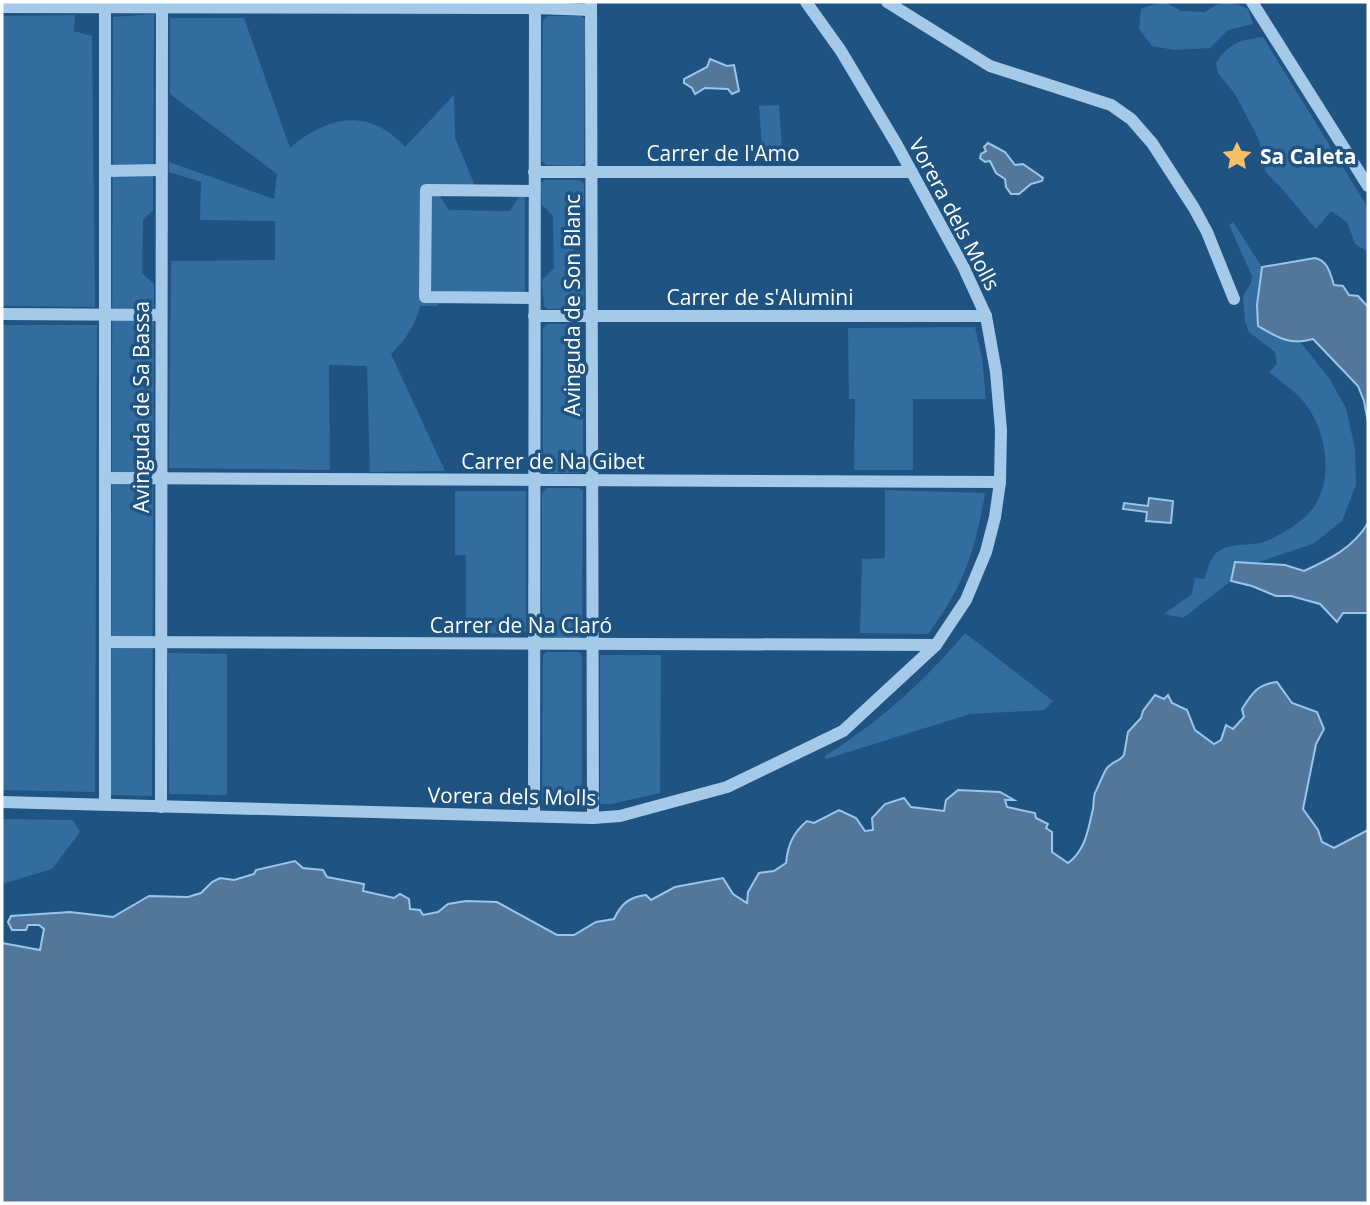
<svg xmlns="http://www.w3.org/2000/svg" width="1370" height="1205" font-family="'Open Sans',sans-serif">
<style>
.green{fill:#336da0}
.water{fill:#52779a;stroke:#99c6ea;stroke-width:2}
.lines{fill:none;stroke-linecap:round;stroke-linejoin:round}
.minor{stroke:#a5c9e9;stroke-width:12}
.labels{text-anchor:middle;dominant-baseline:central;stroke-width:7;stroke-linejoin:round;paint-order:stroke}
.street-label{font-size:21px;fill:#fff;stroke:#1f5382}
.poi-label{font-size:21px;font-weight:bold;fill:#fff;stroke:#1f5382;text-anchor:start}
</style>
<rect width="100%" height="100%" fill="#1f5382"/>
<g class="green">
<path d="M1160,2h5l16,9 24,1c18,-12 23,-12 43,-3l5,15 -25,6 -18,18 -35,2 -23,-4 -13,-17 2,-20z"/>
<polygon points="154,14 153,210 143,220 142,273 154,284 152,796 111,795 113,17"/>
<polygon points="75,15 74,31 92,36 95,307 2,306 2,16"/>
<polygon points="548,16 581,16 585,19 584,163 579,166 546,165 542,161 543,20"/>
<path d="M170,18h74l46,130c37,-32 79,-41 115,-1l49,-52 1,43 20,48 -36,9 10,15 61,1 10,-16 5,1v98l-84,-1 -3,13h-18c-5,20 -14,33 -29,48l54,117 -75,1 -3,-106 -38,-1 1,105 -161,-2 2,-207 104,-1v-39l-75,-1 1,-38 -32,-10v-10l105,37 3,-25 -107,-80z"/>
<path d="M1263,37l105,171v44l-13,-8 -8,-22 -16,-11 -15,18 -33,-39 -18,-19 -6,-31 -24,-46 -17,-21 -2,-10c13,-20 24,-23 47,-26z"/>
<polygon points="779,105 782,147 762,148 759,106"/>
<polygon points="544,180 579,180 584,183 584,207 573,217 574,268 583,278 584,305 580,309 547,309 544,306 542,280 554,268 553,216 542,205 541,183"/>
<path d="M1233,222l29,45 -5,38 23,34 21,4 28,35 17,30 9,41 1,36 -14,36 -29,23 -55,18h-23l-4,19 -48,37 -19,-4 28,-20 3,-16 9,1c4,-9 6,-23 15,-28 15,-10 36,-3 52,-12 16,-8 37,-20 46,-37 15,-27 9,-68 -8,-93 -9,-15 -27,-26 -40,-37l8,-8 -2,-12 -26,-20 -4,-10 -2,-26 8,-13 1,-7 -23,-51z"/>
<polygon points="547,324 580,324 583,328 583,470 579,473 549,473 543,469 543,329"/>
<polygon points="2,325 97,325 95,792 2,790"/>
<polygon points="975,327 982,358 986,399 913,399 913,470 854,470 855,399 849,399 848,328"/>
<polygon points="547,488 579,488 583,491 582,634 579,638 544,637 542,631 542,493"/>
<path d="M885,490l100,3c-9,56 -22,95 -57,141l-68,-1 2,-74 23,-1z"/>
<polygon points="455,491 526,491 526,631 523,634 466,633 466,555 455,555"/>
<path d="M965,633l88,68 -9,9 -74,4 -144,45 -1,-3c53,-33 100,-75 140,-123z"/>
<polygon points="546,652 579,652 582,656 582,804 577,808 545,807 542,804 543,656"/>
<polygon points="168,653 227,654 227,795 169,794"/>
<polygon points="600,655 661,655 660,793 611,804 600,804"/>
<polygon points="2,819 73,820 80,832 52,869 2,884"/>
</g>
<g class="water">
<polygon points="710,59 727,66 734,65 739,91 732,94 728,89 705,88 695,94 692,88 684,83 684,79 707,67"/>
<polygon points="988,143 1005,152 1015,165 1023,164 1043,178 1042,181 1031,184 1019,194 1011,194 1006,187 1005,179 996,173 990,161 985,162 980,158 981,154 986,151 984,147"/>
<path d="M1315,258c13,3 15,15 19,27l9,1 6,9 9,1 10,11v115l-4,-21 -6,-15 -45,-47c-23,7 -36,-2 -55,-13l-1,-21 5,-38z"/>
<polygon points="1149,498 1173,501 1171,523 1146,521 1147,512 1123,509 1124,503 1148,506"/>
<path d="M1368,523v90h-25l-6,9 -17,-18 -29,-8h-15l-24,-10 -21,-5 4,-19 50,3 19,6c26,-12 49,-23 64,-48z"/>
<path d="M1277,682l15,21 25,9 7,17 -8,15 -13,65 15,21 4,12 12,6 34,-18v373h-1366v-260l38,7 4,-21 -5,-4h-11l-2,5h-14l-4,-8 3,-6 59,-4 43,5 36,-21 39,1 13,-4 11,-11 8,-4 14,2 20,-6 2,-4 39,-9 8,7 20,2 4,7 37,7 -1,7 31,7 6,-4 9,5 1,10 10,1 3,5 15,-3 10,-8 18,-3 31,1 60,33h17l22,-13 18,-3c7,-15 15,-22 32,-24l5,5 24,-13 48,-9 10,16 14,9 1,-11 11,-19 15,-2 12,-8c2,-19 7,-30 21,-42l7,2 25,-13 17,8 9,13 8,-1 -1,-12 13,-14 19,-6 7,9 33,4 2,-11 12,-10 42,2 14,8h-9l2,7 28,6 1,5 12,6 -2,4 6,4v20l16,11c18,-13 20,-34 25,-54 1,-5 0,-11 2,-16 2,-4 10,-23 12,-25 5,-6 13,-7 17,-13l4,-23 13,-14 2,-7 12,-16 9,4 4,-4 4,8 15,7 8,20 19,14 7,-4 5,-15 7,4 11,-12 -2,-8c10,-16 16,-25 35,-27z"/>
</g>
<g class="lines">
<g class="minor">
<polyline points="105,2 105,804"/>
<polyline points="591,2 593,818"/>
<polyline points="887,2 990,66 1111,105 1131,119 1152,143 1194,208 1207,232 1234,299"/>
<polyline points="1252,2 1368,186"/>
<polyline points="2,7 535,8 591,10"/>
<polyline points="105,171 161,170"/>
<polyline points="534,172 912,172"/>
<polyline points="534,191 426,190 425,297 534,298"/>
<polyline points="2,314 161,315"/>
<polyline points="534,316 986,316"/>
<polyline points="106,478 1000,482"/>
<polyline points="106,642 936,645"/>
<polyline points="2,802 593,818 620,816 727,787 843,731 936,645 966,600 986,552 995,517 1000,482 1001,430 996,372 986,316 963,266 897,145 841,51 806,2"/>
<polyline points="161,807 162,7 166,2"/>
<polyline points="534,816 535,2"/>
</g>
</g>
<defs>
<g id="sight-bare" transform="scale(2.415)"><path d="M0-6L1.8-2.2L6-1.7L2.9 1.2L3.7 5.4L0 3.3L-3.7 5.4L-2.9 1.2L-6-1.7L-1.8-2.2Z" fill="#f7c065" stroke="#1f5382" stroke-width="2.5" paint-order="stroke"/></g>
</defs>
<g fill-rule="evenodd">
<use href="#sight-bare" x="1237" y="156"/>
</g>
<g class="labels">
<g class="street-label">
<text x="723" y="153">Carrer de l'Amo</text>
<text transform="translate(955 214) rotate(62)">Vorera dels Molls</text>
<text x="760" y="297">Carrer de s'Alumini</text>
<text transform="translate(572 305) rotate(-90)">Avinguda de Son Blanc</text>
<text transform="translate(141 407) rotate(-90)">Avinguda de Sa Bassa</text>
<text x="553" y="461">Carrer de Na Gibet</text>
<text x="521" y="625">Carrer de Na Claró</text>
<text transform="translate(512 796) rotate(1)">Vorera dels Molls</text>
</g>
<g class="poi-label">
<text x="1260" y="156">Sa Caleta</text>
</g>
</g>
<rect width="1370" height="1205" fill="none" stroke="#ffffff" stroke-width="7"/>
</svg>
